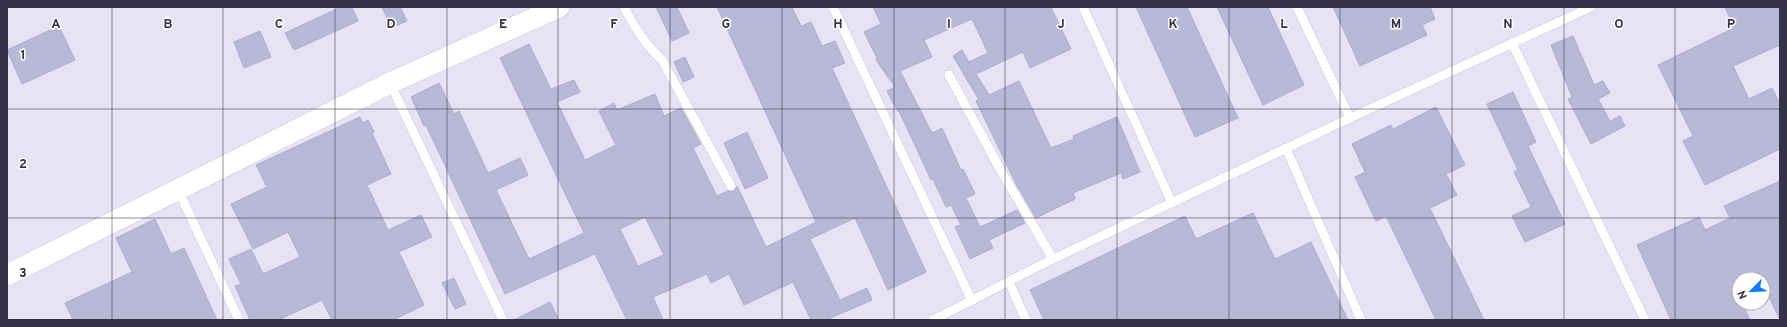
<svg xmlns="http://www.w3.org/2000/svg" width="1787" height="327" font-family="Overpass,sans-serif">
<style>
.building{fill:#b9b9d7;stroke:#acabd3;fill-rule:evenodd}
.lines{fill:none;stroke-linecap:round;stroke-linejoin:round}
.service-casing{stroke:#c5c3df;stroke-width:10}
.tertiary-casing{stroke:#c5c3df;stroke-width:22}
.service{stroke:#fff;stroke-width:9}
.tertiary{stroke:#fff;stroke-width:21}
.grid{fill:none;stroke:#343347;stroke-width:1;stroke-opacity:0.55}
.grid-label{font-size:13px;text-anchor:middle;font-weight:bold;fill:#343347;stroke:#fff;stroke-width:3;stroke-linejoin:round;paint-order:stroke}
</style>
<rect width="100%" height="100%" fill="#e6e4f4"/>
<g class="building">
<polygon points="341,7 352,7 358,21 294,50 285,33"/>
<polygon points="382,7 400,7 407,21 391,28"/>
<polygon points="656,7 677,7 689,33 672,41"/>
<path d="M717,7h75l9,19 10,-4 11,24 13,-5 10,22 -13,5 94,204 -38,18 -33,-72 -45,21 30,61 27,-12 5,12 -46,20h-15l-18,-38 -49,23 -15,-31 -18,9 -4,-9 -54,23 10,23h-36l-32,-66 -90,40 -79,-169 -2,1 -13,-29 28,-14 15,31 5,-3 29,62 32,-15 8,17 -32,15 33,69 55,-26 -84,-175 29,-14 22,45 23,-9 6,12 -23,10 28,58 31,-15 -17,-34 15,-8 3,7 38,-16 9,22 17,-8 20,36 -8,4 24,48 11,-5h6l3,-5 29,61 50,-25zM645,217l19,38 -26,11 -18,-37z"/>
<polygon points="873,7 1051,7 1071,49 1030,68 1023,52 976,74 989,95 1019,81 1051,148 1074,139 1073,136 1117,117 1140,172 1123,179 1121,173 1073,193 1075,199 1036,218 1016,184 976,101 979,100 953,56 962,50 969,62 988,53 972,19 924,40 932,57 900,71 932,133 942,128 961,170 963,169 975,194 966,198 980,227 1017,210 1025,223 989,240 993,248 970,259 955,227 961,225 951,205 946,207 933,179 931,180 899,111 898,112 887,91 895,87 876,60 877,58 864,32 881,24"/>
<polygon points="1136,7 1187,7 1238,118 1195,137"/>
<polygon points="1217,7 1268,7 1304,85 1263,105"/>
<polygon points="1333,7 1430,7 1435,19 1422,25 1427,35 1360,66"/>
<polygon points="1725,7 1780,7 1780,45 1733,66 1749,99 1772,88 1780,104 1780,149 1705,185 1683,141 1693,136 1658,65 1734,28"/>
<polygon points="59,26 75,60 22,84 7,50"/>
<polygon points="260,31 271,57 244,68 234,42"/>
<polygon points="1573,36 1594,85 1603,81 1610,93 1598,99 1610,121 1620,116 1625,126 1591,144 1568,99 1572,97 1551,45"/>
<polygon points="685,57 694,77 683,82 674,62"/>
<polygon points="1513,92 1536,142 1528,146 1565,224 1525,242 1512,216 1531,207 1514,172 1518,170 1487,104"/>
<polygon points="1436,107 1465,165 1446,174 1457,195 1430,208 1484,320 1436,320 1386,216 1376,221 1355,177 1365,172 1352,144 1391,125 1393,129"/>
<polygon points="360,117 363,123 368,120 374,132 372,133 391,174 367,185 388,230 421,215 432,237 399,252 424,305 393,320 332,320 322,300 278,320 250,320 235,286 241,284 229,259 251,249 263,274 300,257 288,232 253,249 231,204 267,187 256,165"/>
<polygon points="747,132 768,178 745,189 724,143"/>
<polygon points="1780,181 1780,320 1763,284 1763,279 1761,279 1758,272 1744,279 1739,279 1739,281 1733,284 1739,296 1739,303 1742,303 1750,320 1671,320 1637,245 1699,217 1705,230 1730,218 1724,206"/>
<polygon points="1253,213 1275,259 1311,242 1348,320 1044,320 1030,290 1185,216 1196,239"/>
<polygon points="155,219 171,254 184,248 217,320 73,320 65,303 132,272 116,238"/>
<polygon points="454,278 466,304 455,309 442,283"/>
<polygon points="550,302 559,320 514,320"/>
</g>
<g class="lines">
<g class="service-casing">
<g id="service">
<path d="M624,7c11,21 21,37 38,53l69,126"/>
<polyline points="833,7 972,301"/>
<polyline points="1083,7 1172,203"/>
<polyline points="1512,43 1645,320"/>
<polyline points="949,75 1001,171 1053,259"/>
<polyline points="390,83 503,320"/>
<polyline points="1350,118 1591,7"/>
<polyline points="1286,148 1361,320"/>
<polyline points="178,190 239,320"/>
<polyline points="1009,282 1026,320"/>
<polyline points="933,320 1053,259 1350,118 1297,7"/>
</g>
</g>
<g class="tertiary-casing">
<polyline id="tertiary" points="7,275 390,83 559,7"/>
</g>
<use href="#service" class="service"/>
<use href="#tertiary" class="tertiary"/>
</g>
<path class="grid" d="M112,7v313M223,7v313M335,7v313M447,7v313M558,7v313M670,7v313M782,7v313M894,7v313M1005,7v313M1117,7v313M1229,7v313M1340,7v313M1452,7v313M1564,7v313M1675,7v313M7,109h1773M7,218h1773"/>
<g class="grid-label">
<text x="56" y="28">A</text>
<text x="168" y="28">B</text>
<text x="279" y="28">C</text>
<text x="391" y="28">D</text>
<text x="503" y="28">E</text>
<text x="614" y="28">F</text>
<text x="726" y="28">G</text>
<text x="838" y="28">H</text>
<text x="949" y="28">I</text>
<text x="1061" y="28">J</text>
<text x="1173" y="28">K</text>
<text x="1284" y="28">L</text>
<text x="1396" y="28">M</text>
<text x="1508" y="28">N</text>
<text x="1619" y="28">O</text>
<text x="1731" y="28">P</text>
<text x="23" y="59">1</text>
<text x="23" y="168">2</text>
<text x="23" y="277">3</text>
</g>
<rect width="1787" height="327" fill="none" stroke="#343347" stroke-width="16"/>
<g transform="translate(1751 291) rotate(246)"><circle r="19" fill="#ffffff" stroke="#aeadb5"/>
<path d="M0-3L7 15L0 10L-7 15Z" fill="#117aff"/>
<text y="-6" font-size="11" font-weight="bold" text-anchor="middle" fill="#343347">N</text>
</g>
</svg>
